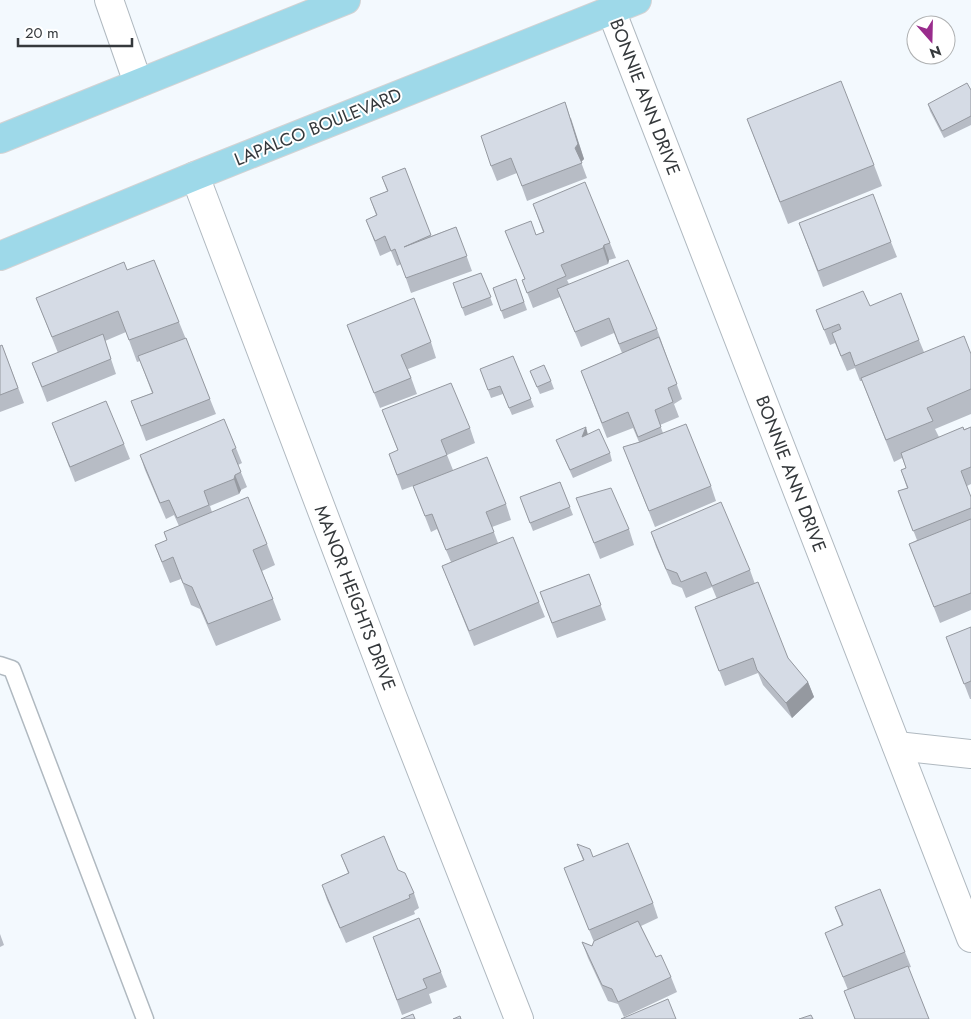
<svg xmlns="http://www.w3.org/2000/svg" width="971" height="1019" font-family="Jost,sans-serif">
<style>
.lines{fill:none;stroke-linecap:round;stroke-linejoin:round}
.service-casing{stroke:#b0b9c0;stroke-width:19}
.minor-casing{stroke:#b0b9c0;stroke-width:30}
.primary-casing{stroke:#d3d3d4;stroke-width:30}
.service{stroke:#fff;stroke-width:16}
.minor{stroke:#fff;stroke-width:28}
.primary{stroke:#9ed9e9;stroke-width:28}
.wall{fill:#b7bcc5}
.shaded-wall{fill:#9599a0}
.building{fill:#d5dbe5;stroke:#9599a0}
.labels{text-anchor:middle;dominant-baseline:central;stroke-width:4;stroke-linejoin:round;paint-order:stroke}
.street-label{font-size:18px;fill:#35393c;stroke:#fff}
</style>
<rect width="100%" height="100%" fill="#f3f9fe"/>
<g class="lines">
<g class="service-casing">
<polyline id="service" points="0,665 12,669 145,1019"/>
</g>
<g class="minor-casing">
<g id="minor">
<polyline points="109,0 138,83"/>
<polyline points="611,10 971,938"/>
<polyline points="195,176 393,698 519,1019"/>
<polyline points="897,746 971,754"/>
</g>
</g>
<g class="primary-casing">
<g id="primary">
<polyline points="0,139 346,0"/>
<polyline points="0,256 195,176 637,0"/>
</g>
</g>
<use href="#service" class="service"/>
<use href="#minor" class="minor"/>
<use href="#primary" class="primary"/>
</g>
<g class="wall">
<polygon points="971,90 971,125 944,138 930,111 928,104"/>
<polygon points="571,118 584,159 581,162 587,178 527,201 517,173 497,181 491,166"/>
<polygon points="747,119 874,165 882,186 788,224"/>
<polygon points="405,168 431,236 456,227 472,271 411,293 401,264 397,266 391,251 380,256 366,220 376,215 370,198 387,191 382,177"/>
<polygon points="533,204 610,243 616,258 609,260 608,264 567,280 569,284 657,329 682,399 674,404 679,417 660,425 663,433 711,486 716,501 655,527 623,447 639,442 633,428 607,438 581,371 622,353 614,333 581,347 560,297 533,308 528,295 522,280 525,279 505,231 536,235 543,232"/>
<polygon points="799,223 891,242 897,257 823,287"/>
<polygon points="127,270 179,322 216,414 146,441 131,401 152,393 140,361 137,362 126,332 105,341 116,374 47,402 32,363 58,353 36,298"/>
<polygon points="481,273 493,305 465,316 453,283"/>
<polygon points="516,279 527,310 504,319 493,288"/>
<polygon points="870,306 919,340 924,352 971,354 971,414 935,429 939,437 971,427 971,484 967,486 971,497 971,610 940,623 909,544 917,540 898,491 907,488 901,470 906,468 902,458 894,462 862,381 860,381 855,368 847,371 835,343 830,345 816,310"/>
<polygon points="347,325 431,342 436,358 408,369 417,394 380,408"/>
<polygon points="2,345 24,403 0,412 0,346"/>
<polygon points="513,356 534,407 512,415 503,394 491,398 480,369"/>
<polygon points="530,371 551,381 554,389 540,394"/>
<polygon points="382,410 470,428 475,443 447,455 453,470 506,504 511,520 492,527 498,543 539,602 545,617 474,646 442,566 451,562 437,529 431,532 413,486 402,490 389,454 398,451"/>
<polygon points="52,423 124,444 130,459 75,482"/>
<polygon points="588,434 610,453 612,461 573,478 556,440"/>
<polygon points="236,448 242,463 238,465 247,487 241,490 239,494 210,506 212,512 267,544 275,565 262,571 281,620 216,646 200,609 191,605 181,579 170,583 163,566 155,545 167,540 164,532 179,526 174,515 166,519 145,470 140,455"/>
<polygon points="560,482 573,515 533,531 520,497"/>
<polygon points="582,513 629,529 634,545 600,559"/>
<polygon points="651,532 750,570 755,584 788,658 808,682 814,697 792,718 763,685 758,673 725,686 695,607 717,599 712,587 686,598 682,588 672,584 656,547"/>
<polygon points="589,574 606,620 557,638 540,592"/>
<polygon points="971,627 971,699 970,699 952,652"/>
<polygon points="577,844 593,857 653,903 658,918 641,926 656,957 671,977 677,992 624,1017 618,1004 608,1001 588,958 582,942 592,946 594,942 564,868 583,860"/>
<polygon points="341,855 398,870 414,893 419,908 414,911 415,914 346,943 327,900 322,885 348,873"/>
<polygon points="835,907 905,952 911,967 908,968 929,1019 855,1019 844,991 848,990 825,933 842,926"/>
<polygon points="0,934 4,945 0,947"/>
<polygon points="373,937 441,972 447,987 429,994 432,1003 402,1015"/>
</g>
<g class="shaded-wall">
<polygon points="565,102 584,159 580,163 575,148"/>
<polygon points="604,245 609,260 608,264 603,248"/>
<polygon points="586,427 588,435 582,437"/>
<polygon points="235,475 241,490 239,494 234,479"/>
<polygon points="808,682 814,697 792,718 786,703"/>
</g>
<g class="building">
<polygon points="841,81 874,165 780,202 747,119"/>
<polygon points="967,83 971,90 971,116 942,131 928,104"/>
<polygon points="565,102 578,144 575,148 582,163 522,186 511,158 491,166 481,136"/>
<polygon points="405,168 431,235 404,247 456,227 467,256 406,278 395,249 391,251 385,236 375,241 366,220 377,215 370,198 388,191 382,177"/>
<polygon points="585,182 610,243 604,245 603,248 561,265 566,276 527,293 522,280 525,279 505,231 531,221 536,235 544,232 533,204"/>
<polygon points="873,194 891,242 818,271 799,223"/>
<polygon points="154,260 179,322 129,340 118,311 52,337 36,298 124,262 127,270"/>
<polygon points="628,260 657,329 619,344 609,318 575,332 557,289"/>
<polygon points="481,273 491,297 462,308 453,283"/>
<polygon points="516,279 524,302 501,311 493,288"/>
<polygon points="863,291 870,306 901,293 919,340 855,366 850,352 841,356 832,333 841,329 839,324 824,330 816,310"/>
<polygon points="414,298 431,342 401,355 411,378 374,393 347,325"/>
<polygon points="103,334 111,359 42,387 32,363"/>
<polygon points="964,336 971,354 971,389 927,408 933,421 886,440 861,378"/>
<polygon points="659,337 677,384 668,388 673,402 655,410 661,427 638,437 628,412 602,423 581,371"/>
<polygon points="186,338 210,399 141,426 131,401 153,393 138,356"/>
<polygon points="2,345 18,388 0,395 0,346"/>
<polygon points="513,356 531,399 509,408 500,386 488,390 480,369"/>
<polygon points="544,365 551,381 537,387 530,371"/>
<polygon points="451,383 470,428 441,440 447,455 397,475 389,454 398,450 382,410"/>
<polygon points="106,401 124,444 70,467 52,423"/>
<polygon points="224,419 236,448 232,450 241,472 235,475 234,479 204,491 209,505 177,518 169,500 160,503 140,455"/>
<polygon points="686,424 711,486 649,511 623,447 640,442"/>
<polygon points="586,427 582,437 599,429 610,453 570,470 556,440"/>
<polygon points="963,427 964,430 971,427 971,467 961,471 971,497 971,508 913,531 898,491 908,488 901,470 906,468 901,453"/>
<polygon points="487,457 506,504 486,512 494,532 446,550 432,514 425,516 413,486"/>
<polygon points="560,482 570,507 530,523 520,497"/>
<polygon points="611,488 629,529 594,543 576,498"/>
<polygon points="248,497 267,544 253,550 273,599 208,624 192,587 183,583 173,557 162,562 155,545 167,540 164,532"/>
<polygon points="721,502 750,570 712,586 706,572 681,582 677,573 666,569 651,532"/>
<polygon points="971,519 971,593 934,607 909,544"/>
<polygon points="513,537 539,602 469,631 442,566"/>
<polygon points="589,574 601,605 552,623 540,592"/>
<polygon points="758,582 788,658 808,682 786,703 757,670 753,658 719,671 695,607"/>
<polygon points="971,627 971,681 964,684 946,637"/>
<polygon points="384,836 398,870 405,873 414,893 409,895 410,898 340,928 322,885 349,873 341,855"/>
<polygon points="628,843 653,903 589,930 564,868 584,860 577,844 590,849 593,857"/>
<polygon points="880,889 905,952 843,977 825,933 843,925 835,907"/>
<polygon points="419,918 441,972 423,979 427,988 397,1000 373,937"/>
<polygon points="638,921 656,957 661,955 671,977 618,1002 612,989 602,985 582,942 592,946 594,941"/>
<polygon points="908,966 929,1019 855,1019 844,991"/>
<polygon points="668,999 676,1019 621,1019"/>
<polygon points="413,1014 415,1019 401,1019"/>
<polygon points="811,1015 813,1019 799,1019"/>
<polygon points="460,1016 461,1019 453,1019"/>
</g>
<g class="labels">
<g class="street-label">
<text transform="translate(645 97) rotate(69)">BONNIE ANN DRIVE</text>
<text transform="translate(318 127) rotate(-22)">LAPALCO BOULEVARD</text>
<text transform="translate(791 474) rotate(69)">BONNIE ANN DRIVE</text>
<text transform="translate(355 598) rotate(69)">MANOR HEIGHTS DRIVE</text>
</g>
</g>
<g transform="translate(931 40) rotate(160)"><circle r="24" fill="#ffffff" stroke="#aeb0b1"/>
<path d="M0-4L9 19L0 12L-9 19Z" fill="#992c8c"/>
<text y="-8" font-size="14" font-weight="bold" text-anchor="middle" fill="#35393c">N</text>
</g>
<path d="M18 38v8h114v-8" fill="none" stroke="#35393c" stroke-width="2.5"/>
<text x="25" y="38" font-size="15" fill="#35393c" stroke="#ffffff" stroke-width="4" paint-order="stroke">20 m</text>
</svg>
